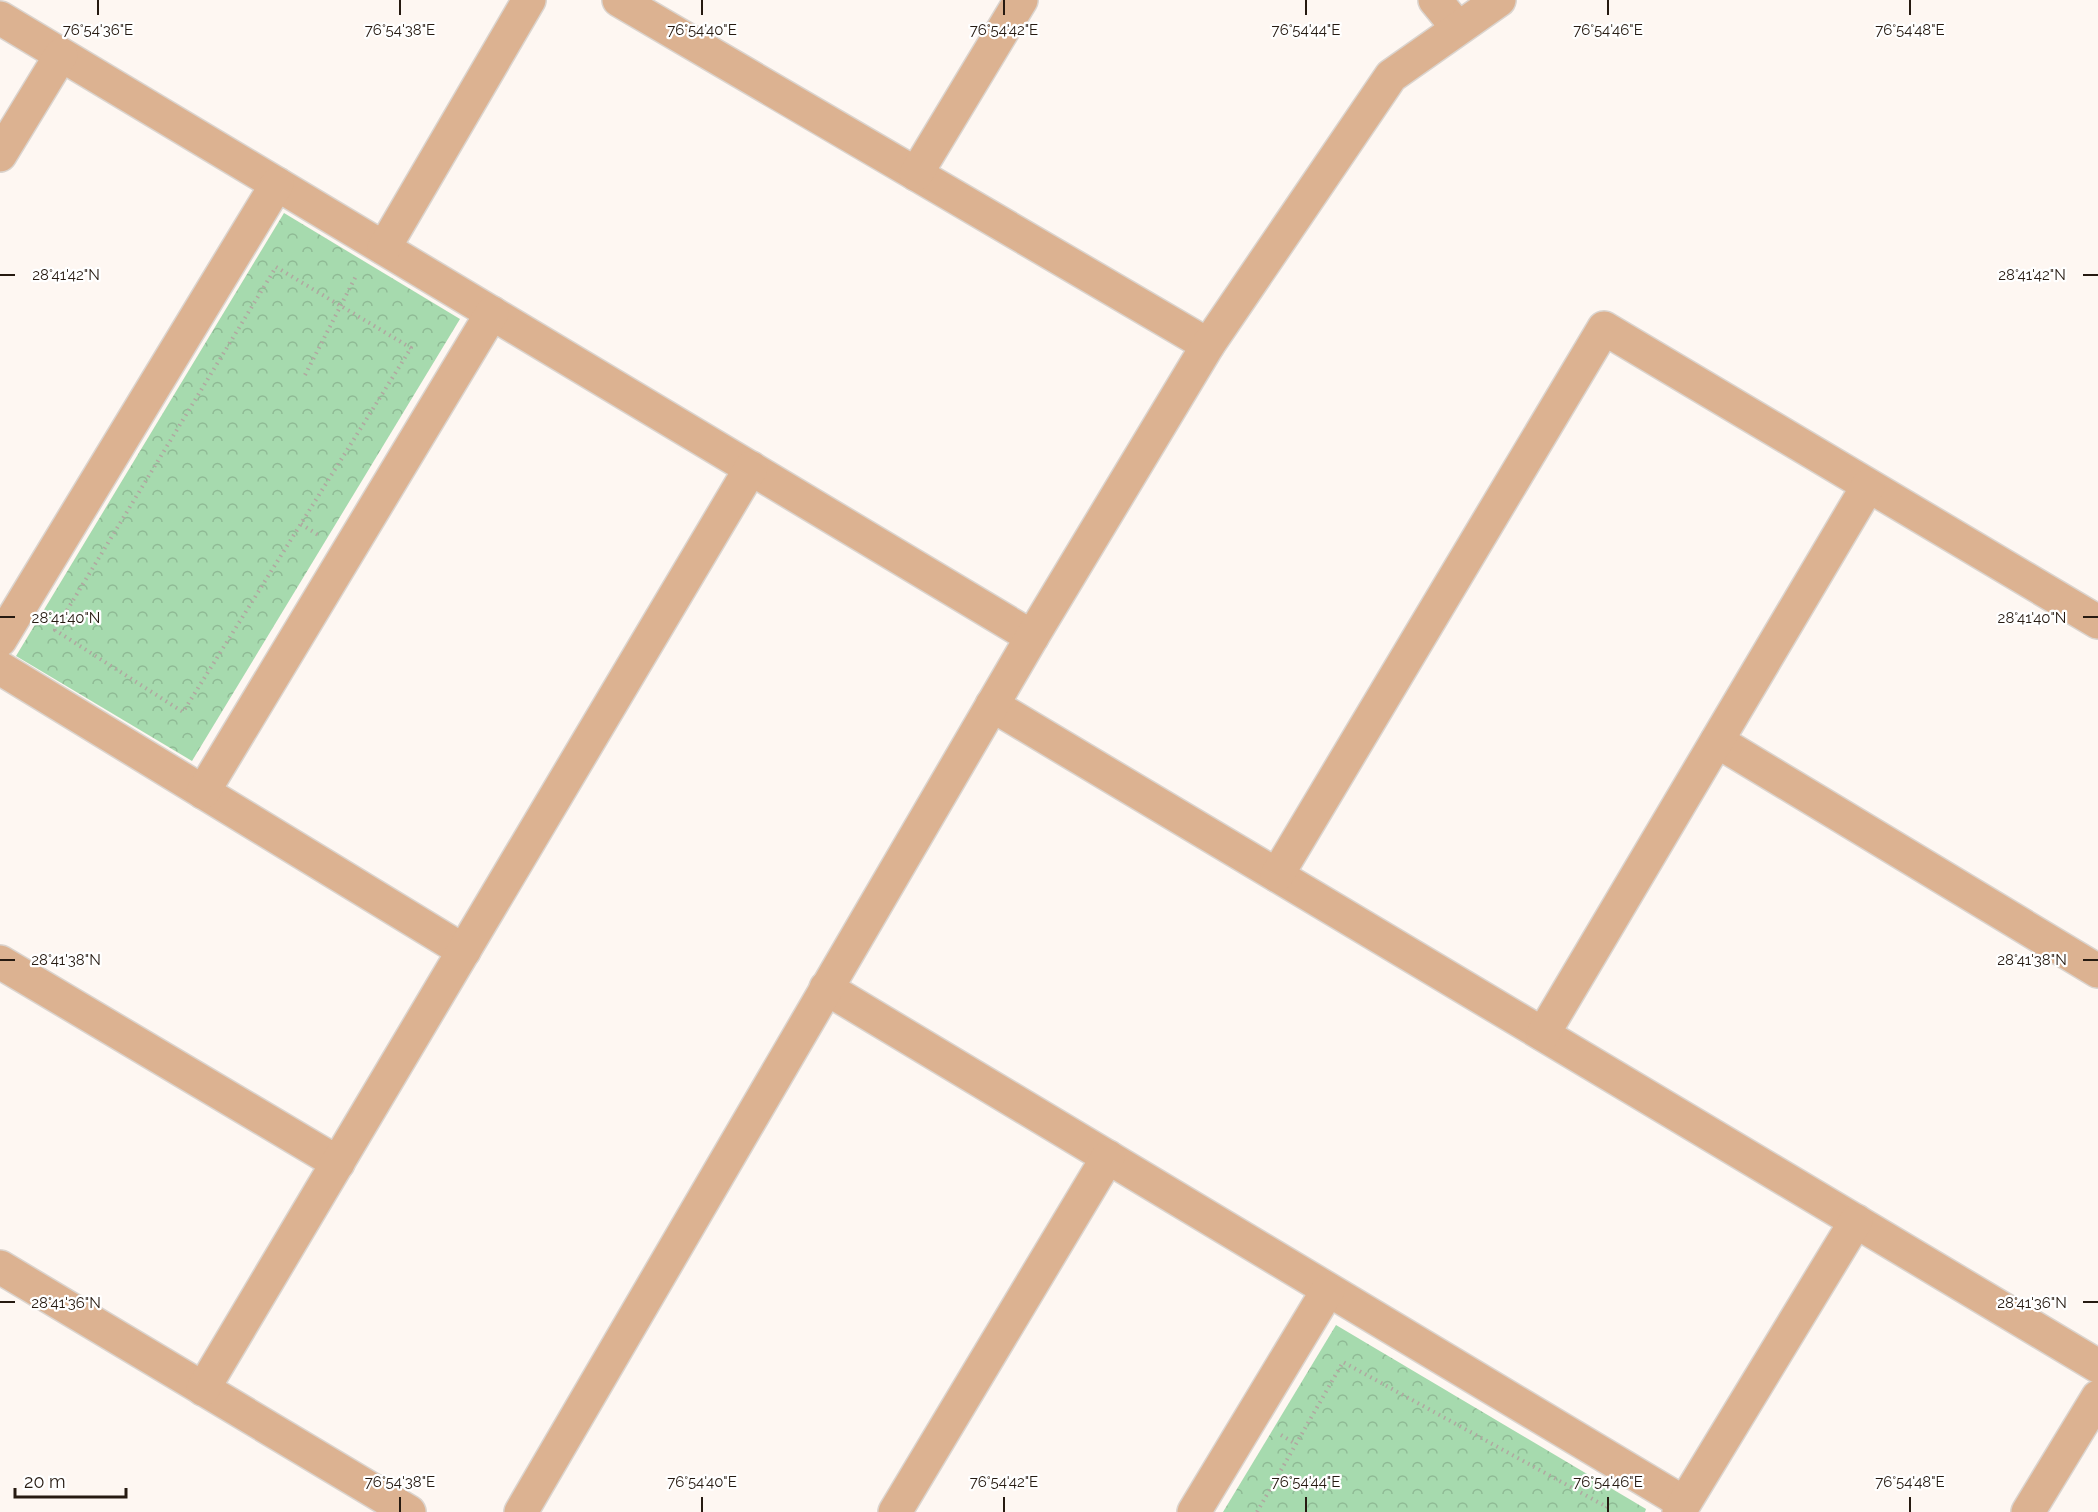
<svg xmlns="http://www.w3.org/2000/svg" width="2098" height="1512" font-family="Raleway,sans-serif">
<style>
.forest{fill:url(#forest-crowns)}
.lines{fill:none;stroke-linecap:round;stroke-linejoin:round}
.street-casing{stroke:#dbd4ce;stroke-width:36}
.path{stroke:#b0a8a1;stroke-width:4;stroke-dasharray:1.5 4.5;stroke-linecap:butt}
.street{stroke:#dcb291;stroke-width:33}
.ticks{fill:none;stroke:#261a11;stroke-width:2}
.ticks-label{font-size:15px;text-anchor:middle;fill:#261a11;stroke:#fff;stroke-width:4.5;stroke-linejoin:round;paint-order:stroke}
</style>
<defs>
<pattern id="forest-crowns" width="20" height="18" patternUnits="userSpaceOnUse" patternTransform="scale(1.5)"><rect width="20" height="18" fill="#a6daae"/><path d="M2 6a3 3 0 1 1 6 0M12 15a3 3 0 1 1 6 0" fill="none" stroke="#8fba95"/></pattern>
</defs>
<rect width="100%" height="100%" fill="#fef7f2"/>
<g class="forest">
<polygon points="284,213 460,319 192,761 16,656"/>
<polygon points="1336,1325 1646,1509 1645,1512 1223,1512"/>
</g>
<g class="lines">
<g class="street-casing">
<g id="street">
<polyline points="619,0 1208,345"/>
<polyline points="1435,0 1458,28"/>
<polyline points="0,18 1032,637"/>
<polyline points="0,155 61,55"/>
<polyline points="916,174 1021,0"/>
<polyline points="384,248 529,0"/>
<polyline points="0,640 277,184"/>
<polyline points="0,668 464,951"/>
<polyline points="992,705 2098,1366"/>
<polyline points="1717,741 2098,971"/>
<polyline points="203,792 492,313"/>
<polyline points="1277,875 1604,328 2098,622"/>
<polyline points="0,962 338,1163"/>
<polyline points="826,988 1684,1503"/>
<polyline points="1543,1034 1868,486"/>
<polyline points="0,1267 409,1512"/>
<polyline points="203,1389 751,468"/>
<polyline points="521,1512 1032,637 1208,345 1391,76 1499,0"/>
<polyline points="895,1512 1108,1157"/>
<polyline points="1194,1512 1328,1290"/>
<polyline points="1679,1512 1856,1221"/>
<polyline points="2028,1512 2098,1397"/>
</g>
</g>
<g class="path">
<polygon points="276,267 411,348 183,712 55,630"/>
<polyline points="305,375 357,274"/>
<polyline points="301,524 318,535"/>
<polyline points="1281,1435 1296,1444"/>
<polyline points="1257,1512 1343,1362 1607,1507 1604,1512"/>
</g>
<use href="#street" class="street"/>
</g>
<path class="ticks" d="M98,0v15M400,0v15M702,0v15M1004,0v15M1306,0v15M1608,0v15M1910,0v15M0,275h15M2083,275h15M0,617h15M2083,617h15M0,960h15M2083,960h15M0,1302h15M2083,1302h15M400,1497v15M702,1497v15M1004,1497v15M1306,1497v15M1608,1497v15M1910,1497v15"/>
<g class="ticks-label">
<text x="98" y="35">76°54'36"E</text>
<text x="400" y="35">76°54'38"E</text>
<text x="702" y="35">76°54'40"E</text>
<text x="1004" y="35">76°54'42"E</text>
<text x="1306" y="35">76°54'44"E</text>
<text x="1608" y="35">76°54'46"E</text>
<text x="1910" y="35">76°54'48"E</text>
<text x="66" y="280">28°41'42"N</text>
<text x="2032" y="280">28°41'42"N</text>
<text x="66" y="623">28°41'40"N</text>
<text x="2032" y="623">28°41'40"N</text>
<text x="66" y="965">28°41'38"N</text>
<text x="2032" y="965">28°41'38"N</text>
<text x="66" y="1308">28°41'36"N</text>
<text x="2032" y="1308">28°41'36"N</text>
<text x="400" y="1487">76°54'38"E</text>
<text x="702" y="1487">76°54'40"E</text>
<text x="1004" y="1487">76°54'42"E</text>
<text x="1306" y="1487">76°54'44"E</text>
<text x="1608" y="1487">76°54'46"E</text>
<text x="1910" y="1487">76°54'48"E</text>
</g>
<path d="M15 1488v9h111v-9" fill="none" stroke="#261a11" stroke-width="3"/>
<text x="24" y="1488" font-size="18" fill="#261a11" stroke="#ffffff" stroke-width="4.5" paint-order="stroke">20 m</text>
</svg>
